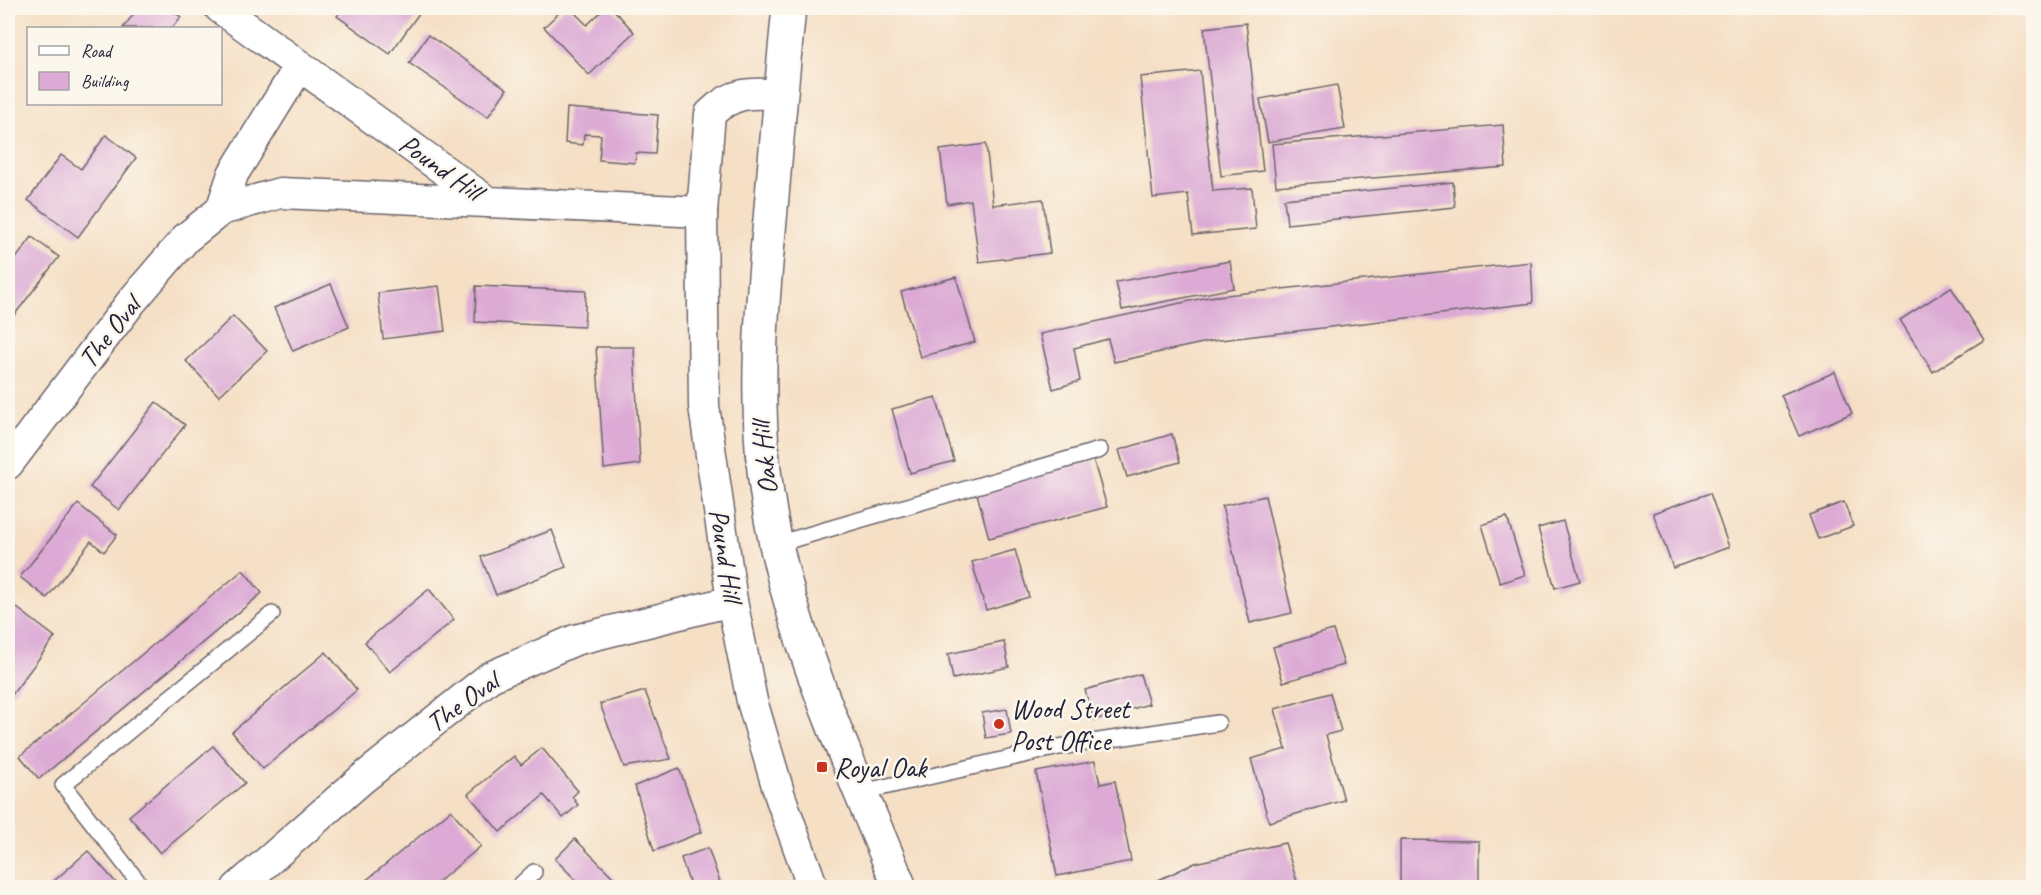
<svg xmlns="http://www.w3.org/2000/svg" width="2041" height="895" font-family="Caveat,sans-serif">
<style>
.building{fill:#dcaad5}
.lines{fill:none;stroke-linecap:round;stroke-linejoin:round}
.service-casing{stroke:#6c646b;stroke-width:18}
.minor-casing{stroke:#6c646b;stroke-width:33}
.tertiary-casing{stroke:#6c646b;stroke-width:36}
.service{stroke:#fff;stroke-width:15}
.minor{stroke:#fff;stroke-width:30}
.tertiary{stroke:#fff;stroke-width:33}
.poi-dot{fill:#c8321e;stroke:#fbf7ec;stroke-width:2}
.labels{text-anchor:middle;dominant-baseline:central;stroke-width:5;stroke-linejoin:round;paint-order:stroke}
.street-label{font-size:28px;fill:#22223b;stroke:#fbf7ec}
.poi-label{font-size:28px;fill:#22223b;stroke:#fbf7ec;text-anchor:start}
</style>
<rect width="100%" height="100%" fill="#fbf7ec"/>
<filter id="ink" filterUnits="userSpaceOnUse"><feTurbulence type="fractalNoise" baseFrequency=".0167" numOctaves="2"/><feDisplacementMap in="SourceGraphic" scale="12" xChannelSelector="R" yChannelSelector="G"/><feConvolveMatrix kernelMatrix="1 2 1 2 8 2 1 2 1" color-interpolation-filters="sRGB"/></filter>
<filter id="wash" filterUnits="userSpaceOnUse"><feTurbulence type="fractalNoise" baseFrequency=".008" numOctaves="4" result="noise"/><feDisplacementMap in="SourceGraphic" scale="24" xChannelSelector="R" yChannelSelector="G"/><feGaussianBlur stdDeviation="1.35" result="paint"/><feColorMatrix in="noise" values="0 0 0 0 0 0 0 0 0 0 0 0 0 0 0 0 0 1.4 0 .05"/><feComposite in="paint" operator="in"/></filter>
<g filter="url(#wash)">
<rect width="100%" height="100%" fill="#f5dfc5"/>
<g id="blocks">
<g class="building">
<polygon points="138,8 168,8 181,17 172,28 123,28"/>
<polygon points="343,8 420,8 422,9 390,54 337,16"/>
<polygon points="564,8 570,8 587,25 605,8 612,8 634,32 589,75 544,27"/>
<polygon points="1246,23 1263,171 1221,176 1204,28"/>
<polygon points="428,35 507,89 488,117 409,63"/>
<polygon points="1200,71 1213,191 1252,188 1256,229 1193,235 1188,194 1153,198 1140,77"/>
<polygon points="1337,85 1345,129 1268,142 1260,99"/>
<polygon points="567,108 658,115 655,154 636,153 635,163 599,160 601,135 584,134 583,145 565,143"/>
<polygon points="1503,125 1506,167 1276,186 1272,144"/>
<polygon points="106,135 136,158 78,237 28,200 61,155 81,169"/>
<polygon points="986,144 993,205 1043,199 1050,253 979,262 971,200 947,204 940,150"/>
<polygon points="1453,182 1455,207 1287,224 1284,199"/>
<polygon points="32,237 59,257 9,322 8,269"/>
<polygon points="1230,261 1234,288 1122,310 1116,282"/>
<polygon points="1531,262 1533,303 1212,341 1114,362 1108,339 1074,348 1080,381 1053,389 1040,334 1208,297"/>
<polygon points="956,277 975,342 920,357 901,292"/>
<polygon points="331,284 349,327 293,351 274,308"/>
<polygon points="439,286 445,331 383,339 378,293"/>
<polygon points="476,286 586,291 584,327 475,322"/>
<polygon points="1951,287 1984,340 1933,372 1900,320"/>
<polygon points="233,316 267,351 219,396 186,361"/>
<polygon points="596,347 634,347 640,464 604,469"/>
<polygon points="1835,372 1852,413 1799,436 1781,395"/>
<polygon points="936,397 954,461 910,473 892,409"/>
<polygon points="156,402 185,425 119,510 90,487"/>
<polygon points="1172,434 1180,462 1127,477 1119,450"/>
<polygon points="1093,459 1107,507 989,538 976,490"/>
<polygon points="1710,493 1729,547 1673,568 1653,513"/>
<polygon points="1265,496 1292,613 1250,623 1222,506"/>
<polygon points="1844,502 1853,526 1818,539 1809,515"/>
<polygon points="78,504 117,535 104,552 91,541 47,598 20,577"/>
<polygon points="1507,517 1525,575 1500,583 1482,525"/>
<polygon points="1563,521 1580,581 1555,588 1538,528"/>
<polygon points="552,530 566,567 496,595 481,557"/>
<polygon points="1015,550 1029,597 986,610 972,562"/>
<polygon points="243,570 262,593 39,779 20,756"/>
<polygon points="429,589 454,620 390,672 365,642"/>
<polygon points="8,601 55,637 11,696 8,693"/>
<polygon points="1333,630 1344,665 1283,682 1273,647"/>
<polygon points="1004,642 1009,667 953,679 948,654"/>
<polygon points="326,652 357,690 263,769 232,732"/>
<polygon points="1140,674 1149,704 1094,720 1085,690"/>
<polygon points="645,691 671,759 624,767 600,704"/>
<polygon points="1330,693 1341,731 1326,735 1344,800 1269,822 1251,759 1286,749 1275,709"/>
<polygon points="1007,709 1011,734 986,738 982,713"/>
<polygon points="213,746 245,783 160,853 129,816"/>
<polygon points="542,748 578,791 572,797 578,805 563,818 544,795 500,832 468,794 514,756 521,765"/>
<polygon points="1095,761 1100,784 1115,781 1131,861 1057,876 1036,772"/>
<polygon points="679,768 702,832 654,851 635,786"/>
<polygon points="451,810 481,846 431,888 357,888"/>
<polygon points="575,839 624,888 584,888 555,859"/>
<polygon points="1400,840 1479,841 1479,888 1400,886"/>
<polygon points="1285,843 1299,888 1141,888 1195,863"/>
<polygon points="708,848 722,888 691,888 681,858"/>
<polygon points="88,851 119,886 46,888"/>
</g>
</g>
</g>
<g filter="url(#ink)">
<use href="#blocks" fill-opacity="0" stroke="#6c646b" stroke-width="1.5"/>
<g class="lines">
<g class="service-casing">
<g id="service">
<polyline points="777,544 1100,450"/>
<polyline points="862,792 1059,747 1218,723"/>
<polyline points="143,888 63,785 272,614"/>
<polyline points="517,888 534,872"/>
</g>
</g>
<g class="minor-casing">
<g id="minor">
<polyline points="220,8 488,202 702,212"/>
<path d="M781,95c-30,-3 -49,-3 -71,19l-8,98 2,194 28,195 20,100 28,95 33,92"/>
<polyline points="221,210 233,174 299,67"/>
<polyline points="8,464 132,301 186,238 221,210 280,193 488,202"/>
<polyline points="237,888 362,779 490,677 575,640 732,601"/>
</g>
</g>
<g class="tertiary-casing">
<path id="tertiary" d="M789,8c-7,70 -13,141 -19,212 -8,84 -15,166 -6,250 15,146 82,283 136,418"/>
</g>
<use href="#service" class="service"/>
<use href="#minor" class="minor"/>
<use href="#tertiary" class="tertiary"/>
</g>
</g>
<g class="poi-dot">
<circle cx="999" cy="724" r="6"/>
<rect x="816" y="761" width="12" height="12" rx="3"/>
</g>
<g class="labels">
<g class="street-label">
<text transform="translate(441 167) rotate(35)">Pound Hill</text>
<text transform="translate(109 332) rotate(-52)">The Oval</text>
<text transform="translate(764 458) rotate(-96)">Oak Hill</text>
<text transform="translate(726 555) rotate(81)">Pound Hill</text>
<text transform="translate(462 702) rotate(-36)">The Oval</text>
</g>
<g class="poi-label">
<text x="1011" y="708">Wood Street<tspan x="1011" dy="32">Post Office</tspan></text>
<text x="834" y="767">Royal Oak</text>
</g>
</g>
<rect width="2041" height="895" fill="none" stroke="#fbf7ec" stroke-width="30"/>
<rect x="27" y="27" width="195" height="78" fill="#fbf7ec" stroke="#a4a2a5" stroke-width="1.5"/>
<rect x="39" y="46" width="30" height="9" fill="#ffffff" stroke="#a4a2a5" stroke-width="1.5"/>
<text x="81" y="57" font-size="18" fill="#22223b">Road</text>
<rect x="39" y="72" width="30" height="18" fill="#dcaad5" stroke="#a4a2a5" stroke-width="1.5"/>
<text x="81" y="87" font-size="18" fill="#22223b">Building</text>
</svg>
